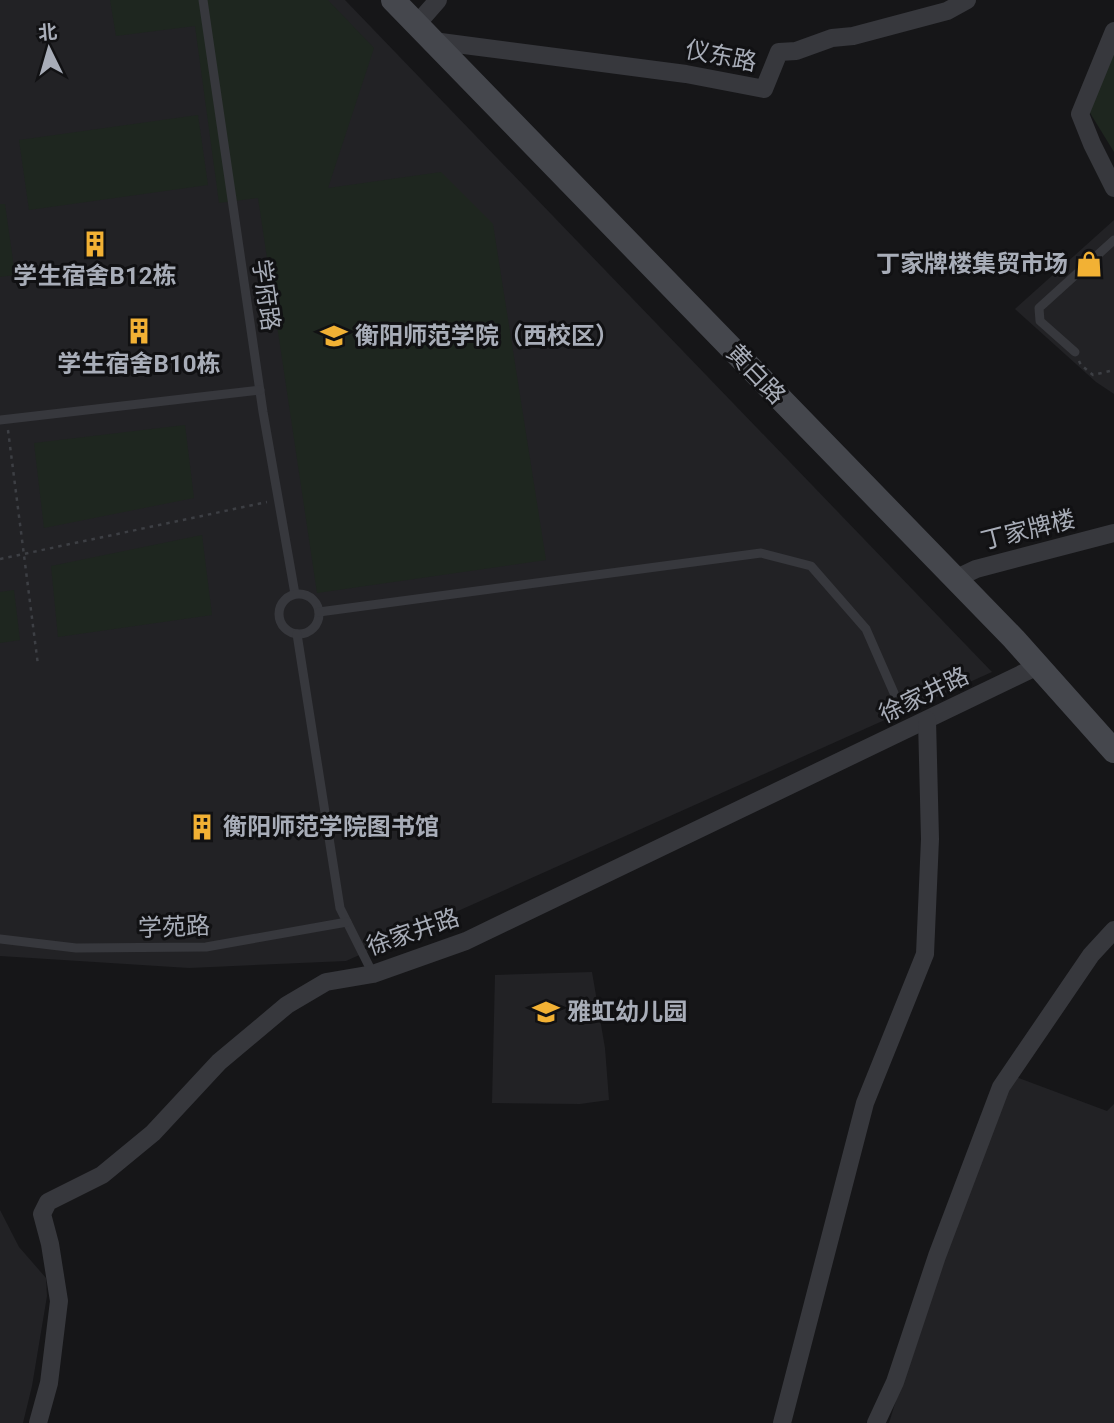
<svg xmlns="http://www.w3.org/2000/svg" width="1114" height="1423" font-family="Roboto,'Noto Sans SC',sans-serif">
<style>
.built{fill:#222225}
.green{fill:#1e261f}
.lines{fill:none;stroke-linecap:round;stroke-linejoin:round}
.path{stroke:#3d3f44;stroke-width:2.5;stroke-dasharray:3.5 5;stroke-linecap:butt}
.service{stroke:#37383d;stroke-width:9}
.minor{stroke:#37383d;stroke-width:18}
.secondary{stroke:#45474d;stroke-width:24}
.labels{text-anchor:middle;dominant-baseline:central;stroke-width:6;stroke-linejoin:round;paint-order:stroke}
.street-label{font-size:24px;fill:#a8adb8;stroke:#111113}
.poi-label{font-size:24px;font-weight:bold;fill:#a8adb8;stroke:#111113;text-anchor:start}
</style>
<rect width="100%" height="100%" fill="#161618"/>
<g class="built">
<polygon points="0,0 345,0 992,672 346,961 189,968 0,956"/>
<polygon points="1114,220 1114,394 1096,382 1015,309"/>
<polygon points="592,972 605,1048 609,1100 580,1104 492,1103 495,975"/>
<polygon points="1013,1076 1107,1111 1114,1104 1114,1423 889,1423 940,1258"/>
<polygon points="0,1210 19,1247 46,1278 47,1296 32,1386 23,1423 0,1423"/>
</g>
<g class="green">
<polygon points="110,0 328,0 374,48 328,188 441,172 493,224 546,560 317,593 258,198 219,203 195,26 116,36"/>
<polygon points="1114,45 1114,152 1087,108"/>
<polygon points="198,115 208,185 29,210 19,140"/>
<polygon points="0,204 5,204 15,275 0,277"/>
<polygon points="185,425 194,498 44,528 34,443"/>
<polygon points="202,535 212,615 58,637 51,566"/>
<polygon points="14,590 20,640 0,643 0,592"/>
</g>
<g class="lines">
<g class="path">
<polyline points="1079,361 1081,365 1093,375 1114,370"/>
<polyline points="8,430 38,665"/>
<polyline points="0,559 267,502"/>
</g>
<g class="service">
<polyline points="203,0 263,412 295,594"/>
<polyline points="1075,352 1040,321 1039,308 1114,240"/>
<polyline points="0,420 260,390"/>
<circle cx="299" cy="614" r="20"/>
<polyline points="319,612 761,553 811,566 866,629 894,693"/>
<polyline points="297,634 340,908 373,974"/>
<polyline points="0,939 76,948 206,947 347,922"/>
</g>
<g class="minor">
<polyline points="417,24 438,0"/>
<polyline points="1114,31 1080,114 1092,144 1114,188"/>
<polyline points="433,41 686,74 764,89 779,52 796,51 832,38 853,36 947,11 967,0"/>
<polyline points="955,579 976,569 1114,533"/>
<polyline points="38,1423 49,1383 59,1301 50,1244 42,1214 48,1202 102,1175 153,1133 219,1062 287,1005 326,982 373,974 466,941 1038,666"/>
<polyline points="782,1423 865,1103 925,954 930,839 927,720"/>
<polyline points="876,1423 895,1382 937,1256 1001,1087 1091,955 1114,930"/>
</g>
<polyline class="secondary" points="393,0 1014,639 1114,751"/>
</g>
<defs>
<g id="building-bare" transform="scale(2.1)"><path d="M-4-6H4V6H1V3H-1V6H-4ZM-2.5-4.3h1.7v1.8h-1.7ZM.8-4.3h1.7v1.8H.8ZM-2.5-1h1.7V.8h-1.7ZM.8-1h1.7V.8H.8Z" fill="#f2b134" stroke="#111113" stroke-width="2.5" paint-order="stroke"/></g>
<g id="shop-bare" transform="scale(2.1)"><path d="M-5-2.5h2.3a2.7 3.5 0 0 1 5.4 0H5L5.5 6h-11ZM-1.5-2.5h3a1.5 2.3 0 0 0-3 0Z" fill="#f2b134" stroke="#111113" stroke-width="2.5" paint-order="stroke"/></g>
<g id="university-bare" transform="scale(2.1)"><path d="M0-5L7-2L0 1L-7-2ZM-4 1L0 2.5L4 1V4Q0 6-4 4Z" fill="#f2b134" stroke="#111113" stroke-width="2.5" paint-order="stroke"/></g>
<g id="school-bare" transform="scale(2.1)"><path d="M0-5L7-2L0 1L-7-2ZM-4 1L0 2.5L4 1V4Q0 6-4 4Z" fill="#f2b134" stroke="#111113" stroke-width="2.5" paint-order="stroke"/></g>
</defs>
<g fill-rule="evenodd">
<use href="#building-bare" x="95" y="244"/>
<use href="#shop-bare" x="1089" y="264"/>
<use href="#building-bare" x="139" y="331"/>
<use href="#university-bare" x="334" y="336"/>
<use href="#building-bare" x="202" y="827"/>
<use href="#school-bare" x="546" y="1012"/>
</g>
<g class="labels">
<g class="street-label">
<text transform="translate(721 56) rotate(11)">仪东路</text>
<text transform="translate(266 295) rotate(82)">学府路</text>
<text transform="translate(756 374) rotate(46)">黄白路</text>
<text transform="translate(1028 530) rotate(-14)">丁家牌楼</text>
<text transform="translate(924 695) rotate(-26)">徐家井路</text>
<text transform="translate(174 927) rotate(-2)">学苑路</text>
<text transform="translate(413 932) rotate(-19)">徐家井路</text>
</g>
<g class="poi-label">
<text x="1068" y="264" text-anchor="end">丁家牌楼集贸市场</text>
<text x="95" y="276" text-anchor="middle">学生宿舍B12栋</text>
<text x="355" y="336">衡阳师范学院（西校区）</text>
<text x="139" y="364" text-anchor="middle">学生宿舍B10栋</text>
<text x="223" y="827">衡阳师范学院图书馆</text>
<text x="567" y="1012">雅虹幼儿园</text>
</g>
</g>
<g transform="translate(49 49) rotate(355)" stroke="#111113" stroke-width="5" paint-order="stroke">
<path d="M0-5L12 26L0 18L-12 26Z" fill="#a8adb8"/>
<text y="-10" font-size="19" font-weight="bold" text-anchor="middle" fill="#a8adb8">北</text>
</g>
</svg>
